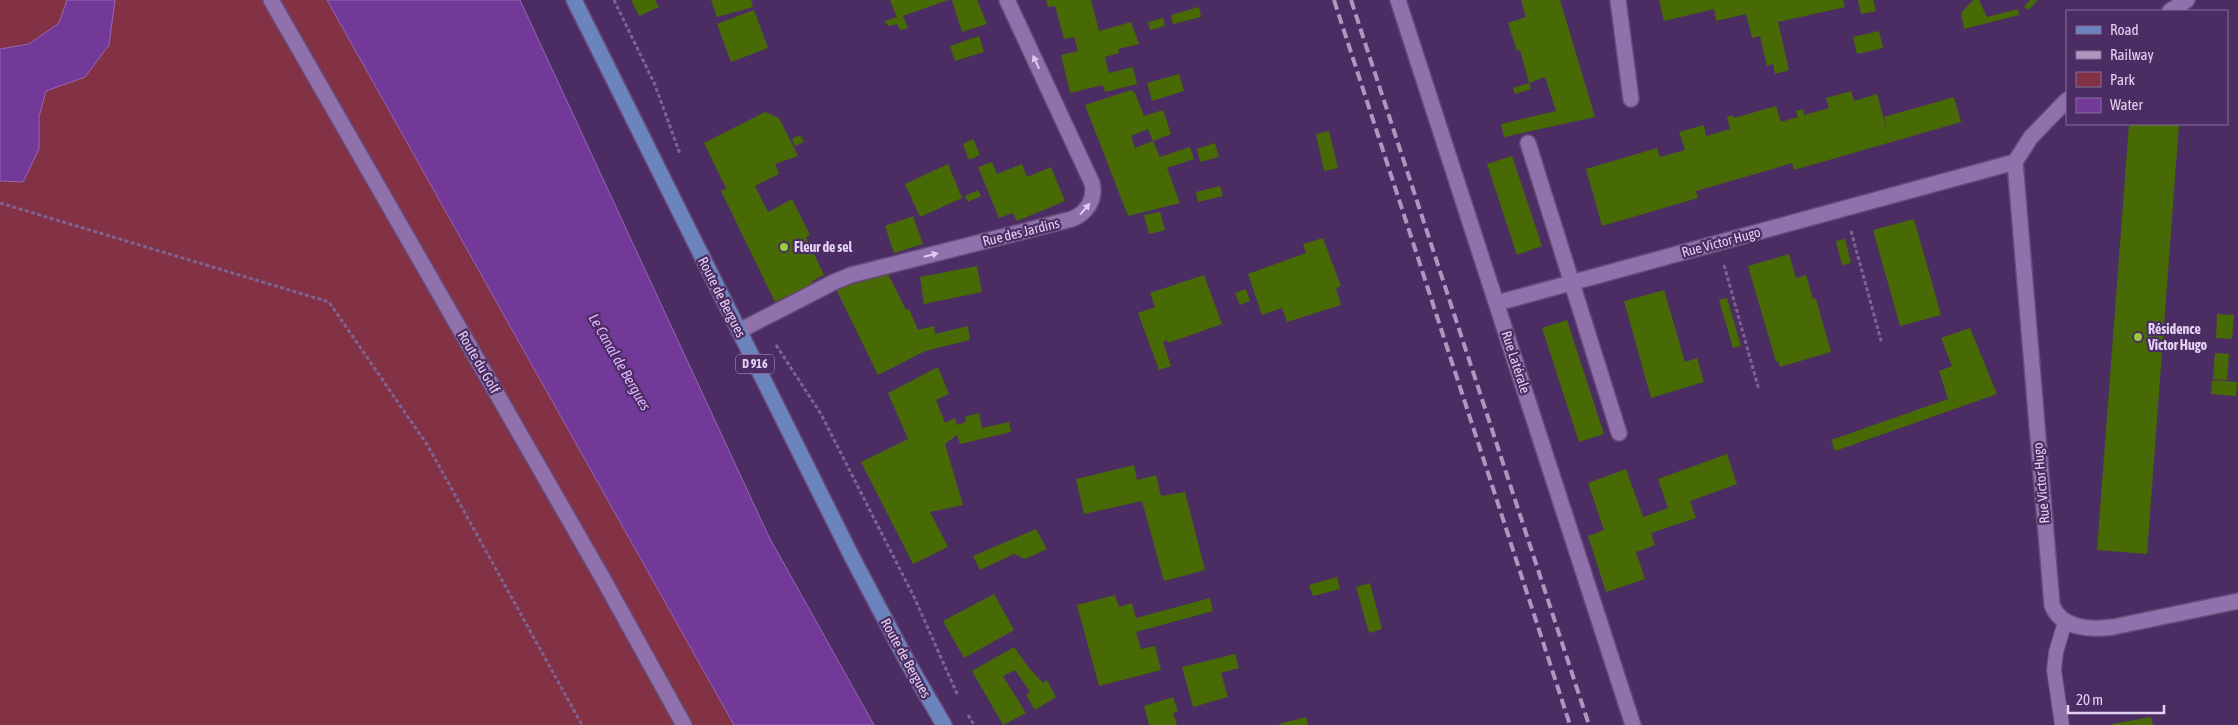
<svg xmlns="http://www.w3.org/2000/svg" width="2238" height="725" font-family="'Asap Condensed',sans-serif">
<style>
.green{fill:#833144}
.water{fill:#723999;stroke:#9467b3}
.building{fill:#476a05}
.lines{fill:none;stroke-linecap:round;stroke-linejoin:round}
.lane-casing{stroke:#664b79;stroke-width:16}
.street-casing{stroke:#664b79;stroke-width:18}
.primary-casing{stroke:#664b79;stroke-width:18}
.path{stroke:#7e6392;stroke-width:3;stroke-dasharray:4 2.5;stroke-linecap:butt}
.lane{stroke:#9171ac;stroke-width:14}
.street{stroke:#9171ac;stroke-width:15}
.primary{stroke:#6c84be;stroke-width:15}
.rail{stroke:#ad97bf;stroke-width:4;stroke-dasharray:10 5;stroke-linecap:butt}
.oneway{fill:#deccee}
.poi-dot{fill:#94cc3c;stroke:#4c2d63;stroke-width:2}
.labels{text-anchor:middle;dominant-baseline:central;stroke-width:4.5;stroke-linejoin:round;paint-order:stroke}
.shield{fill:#4c2d63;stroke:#b5a0c6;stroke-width:1}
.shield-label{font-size:12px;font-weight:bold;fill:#e2d1f1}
.street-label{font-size:14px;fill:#e2d1f1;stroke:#4c2d63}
.poi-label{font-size:14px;font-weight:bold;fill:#e2d1f1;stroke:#4c2d63;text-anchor:start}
.water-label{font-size:15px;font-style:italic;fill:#dbb2fd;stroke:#4c2d63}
</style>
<rect width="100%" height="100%" fill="#4c2d63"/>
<polygon class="green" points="0,0 327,0 734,725 0,725"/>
<g class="water">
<polygon points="67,0 115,0 109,45 85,77 46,91 39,117 39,149 23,182 0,181 0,49 29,44 59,23"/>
<polygon points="327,0 520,0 769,537 874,725 734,725"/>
</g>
<g class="building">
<polygon points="631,0 655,0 659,7 639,16"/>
<polygon points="711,0 751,0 753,7 717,17"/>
<polygon points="890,0 948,0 903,16 908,28 900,30 897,24 888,26 885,21 897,17"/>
<polygon points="952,0 977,0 987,24 962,32"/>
<polygon points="1046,0 1091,0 1099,31 1131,22 1139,44 1118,49 1119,53 1105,57 1109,73 1133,67 1137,84 1105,92 1103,85 1070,93 1061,55 1078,51 1074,37 1064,39 1055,6 1048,7"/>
<polygon points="1521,0 1560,0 1595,117 1504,137 1501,124 1556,111 1545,77 1529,83 1520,50 1517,51 1508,23 1526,17"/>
<polygon points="1659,0 1843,0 1845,7 1778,22 1789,70 1775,74 1773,64 1767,66 1760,36 1752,38 1746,14 1716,21 1714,9 1664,21"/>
<polygon points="1858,0 1873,0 1876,11 1861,14"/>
<polygon points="1973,0 1979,0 1987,17 2018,9 2019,15 1964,29 1961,13"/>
<polygon points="2030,0 2038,0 2028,10 2024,7"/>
<polygon points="1199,7 1201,17 1173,24 1171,15"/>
<polygon points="754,10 768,48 731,62 717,24"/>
<polygon points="1163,18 1165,26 1150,30 1148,22"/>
<polygon points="1879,31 1883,48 1857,54 1853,37"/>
<polygon points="979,36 984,52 955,61 950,46"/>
<polygon points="1179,74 1184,91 1152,101 1147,83"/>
<polygon points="1529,83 1531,89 1515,94 1513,88"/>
<polygon points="1131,90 1135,93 1144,116 1163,110 1171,134 1153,141 1148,129 1131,136 1135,148 1153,141 1160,157 1190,147 1194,159 1167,168 1180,203 1128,216 1085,105"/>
<polygon points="1851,91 1854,101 1877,94 1888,134 1884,117 1954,97 1961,122 1794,170 1792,163 1769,170 1696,191 1698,198 1602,226 1586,169 1657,148 1660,157 1685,150 1679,132 1704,125 1706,136 1730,129 1727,117 1733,115 1734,118 1776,106 1781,122 1798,117 1796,111 1803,109 1804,115 1829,108 1826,98"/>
<polygon points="765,112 779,118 798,156 775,164 779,174 755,186 768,212 792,199 810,235 806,237 824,275 812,281 813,284 775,302 721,191 726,188 704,143"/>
<polygon points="2129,124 2179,124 2147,554 2097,550"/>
<polygon points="1329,131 1338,168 1324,171 1316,134"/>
<polygon points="800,135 804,142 795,146 792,139"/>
<polygon points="973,139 980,155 969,160 963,144"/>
<polygon points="1215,143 1219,157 1200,162 1197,149"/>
<polygon points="1512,156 1542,246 1517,255 1487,164"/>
<polygon points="992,162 997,174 1022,164 1027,177 1051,167 1065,201 1017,221 1013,213 999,218 978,167"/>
<polygon points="948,164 962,198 920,217 905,184"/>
<polygon points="1220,186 1223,196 1198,202 1196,192"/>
<polygon points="978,190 981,196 968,202 965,196"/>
<polygon points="1160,212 1165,230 1149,234 1144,215"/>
<polygon points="913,216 923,244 894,253 885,226"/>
<polygon points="1914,219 1941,315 1900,326 1873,230"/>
<polygon points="1323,238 1341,286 1336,288 1341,305 1287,322 1282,308 1262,315 1248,274 1306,253 1303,244"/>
<polygon points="1845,239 1851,263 1842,265 1836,241"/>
<polygon points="1789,254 1796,278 1806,275 1813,299 1816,299 1831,352 1780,367 1778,361 1776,362 1748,266"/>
<polygon points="977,266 982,292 924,304 920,277"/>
<polygon points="888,274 906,310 909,309 918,330 934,326 935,334 968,326 970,340 925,351 878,375 836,289"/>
<polygon points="1204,275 1222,324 1168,343 1167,340 1163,342 1171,366 1159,370 1138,313 1155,307 1150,293"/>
<polygon points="1246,289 1250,301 1240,305 1235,293"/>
<polygon points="1664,290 1685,362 1697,358 1704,382 1651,398 1624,301"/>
<polygon points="1727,298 1741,346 1733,348 1719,300"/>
<polygon points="2217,314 2234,315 2232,339 2216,338"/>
<polygon points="1567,320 1604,434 1579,442 1542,328"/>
<polygon points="1970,328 1997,394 1835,451 1831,440 1948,399 1939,371 1952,366 1941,338"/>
<polygon points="2215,353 2229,354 2227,380 2213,379"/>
<polygon points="938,367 949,394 936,400 945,423 955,418 957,425 966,422 965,417 979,413 982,428 1009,422 1011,432 960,444 957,435 945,444 963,505 930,512 948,547 913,564 861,462 908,439 888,393"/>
<polygon points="2212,380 2237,382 2236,396 2211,394"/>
<polygon points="1727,454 1737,484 1690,501 1696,518 1651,533 1655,545 1636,552 1645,579 1606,592 1588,536 1604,530 1588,483 1626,469 1643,517 1668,508 1658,479"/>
<polygon points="1134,465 1137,480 1156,475 1161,496 1185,492 1205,570 1164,581 1142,501 1084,514 1076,479"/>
<polygon points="1036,529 1047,549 1025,559 1014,554 980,570 973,556"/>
<polygon points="1337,577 1340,589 1313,596 1309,585"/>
<polygon points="1370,583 1382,629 1369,633 1356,587"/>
<polygon points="994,594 1014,630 964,658 943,621"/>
<polygon points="1115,595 1119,607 1132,603 1136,618 1210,598 1213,611 1136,632 1141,649 1155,646 1161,670 1099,686 1077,605"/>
<polygon points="1014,647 1029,668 1043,683 1047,680 1056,697 1035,710 1026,695 1030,692 1015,670 1003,676 1026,713 1003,725 972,671"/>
<polygon points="1235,654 1239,668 1221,673 1228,697 1193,707 1182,667"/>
<polygon points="1173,697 1178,712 1173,713 1177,725 1149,725 1144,706"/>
<polygon points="1306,717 1308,725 1279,725 1279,724"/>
<polygon points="2151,717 2153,725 2112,725 2112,724"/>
</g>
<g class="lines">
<g class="lane-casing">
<polyline id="lane" points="2062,725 2054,670 2056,652 2065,622"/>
</g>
<g class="street-casing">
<g id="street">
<polyline points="271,0 602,577 684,725"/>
<polyline points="1398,0 1633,725"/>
<polyline points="1618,0 1631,99"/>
<polyline points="2170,11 2187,0"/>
<path d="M2067,100l-36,37 -16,25 37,443c9,24 39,25 61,22l125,-26"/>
<polyline points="1528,143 1619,433"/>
<polyline points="1497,303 2015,162"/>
<path d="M739,331l95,-49 17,-7 221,-56c15,-6 24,-20 20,-36l-85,-183"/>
</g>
</g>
<g class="primary-casing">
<polyline id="primary" points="574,0 852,557 908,663 944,725"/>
</g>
<g class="path">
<polyline points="614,0 655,85 680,154"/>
<polyline points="0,203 329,302 428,446 582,725"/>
<polyline points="1851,231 1882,344"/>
<polyline points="1724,265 1759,390"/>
<polyline points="776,345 821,414 915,599 958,696"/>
<polyline points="968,715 974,725"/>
</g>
<use href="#lane" class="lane"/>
<use href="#street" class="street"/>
<use href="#primary" class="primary"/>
<g class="rail">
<polyline points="1334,0 1570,725"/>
<polyline points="1351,0 1589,725"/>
</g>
</g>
<defs><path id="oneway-solid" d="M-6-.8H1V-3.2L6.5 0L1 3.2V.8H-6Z" transform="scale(1.25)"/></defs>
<g class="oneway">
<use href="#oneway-solid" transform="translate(1036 62) rotate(-115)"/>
<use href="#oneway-solid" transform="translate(1085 209) rotate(-49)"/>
<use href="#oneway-solid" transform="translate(931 255) rotate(-14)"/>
</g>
<g class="poi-dot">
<circle cx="784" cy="247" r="5"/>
<circle cx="2138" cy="337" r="5"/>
</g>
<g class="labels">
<rect class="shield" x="736" y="354.5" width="38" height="19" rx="4"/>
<g class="shield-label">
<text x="755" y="364">D 916</text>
</g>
<g class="street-label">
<text transform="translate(1021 232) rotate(-14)">Rue des Jardins</text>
<text transform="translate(1721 242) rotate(-15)">Rue Victor Hugo</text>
<text transform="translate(722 297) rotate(63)">Route de Bergues</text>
<text transform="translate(479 362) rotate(60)">Route du Golf</text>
<text transform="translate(1516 362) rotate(72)">Rue Latérale</text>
<text transform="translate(2041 483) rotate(-95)">Rue Victor Hugo</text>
<text transform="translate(906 658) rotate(61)">Route de Bergues</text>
</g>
<g class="poi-label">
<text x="794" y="247">Fleur de sel</text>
<text x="2148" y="329">Résidence<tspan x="2148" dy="16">Victor Hugo</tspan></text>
</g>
<g class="water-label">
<text transform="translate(620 362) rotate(60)">Le Canal de Bergues</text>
</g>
</g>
<rect x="2066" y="10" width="162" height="115" fill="#4c2d63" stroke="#886f9c"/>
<rect x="2076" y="26" width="25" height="8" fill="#6c84be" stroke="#886f9c"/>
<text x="2110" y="35" font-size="15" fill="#e2d1f1">Road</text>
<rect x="2076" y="51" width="25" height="8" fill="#ad97bf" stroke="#886f9c"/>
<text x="2110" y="60" font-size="15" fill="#e2d1f1">Railway</text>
<rect x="2076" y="72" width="25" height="15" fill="#833144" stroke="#886f9c"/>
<text x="2110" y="85" font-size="15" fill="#e2d1f1">Park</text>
<rect x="2076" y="98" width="25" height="15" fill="#723999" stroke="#886f9c"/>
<text x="2110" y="110" font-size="15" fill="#e2d1f1">Water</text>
<path d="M2068 705v8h96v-8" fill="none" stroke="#e2d1f1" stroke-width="2.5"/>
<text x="2076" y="705" font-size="15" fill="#e2d1f1" stroke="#4c2d63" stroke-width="4" paint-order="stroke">20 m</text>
</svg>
